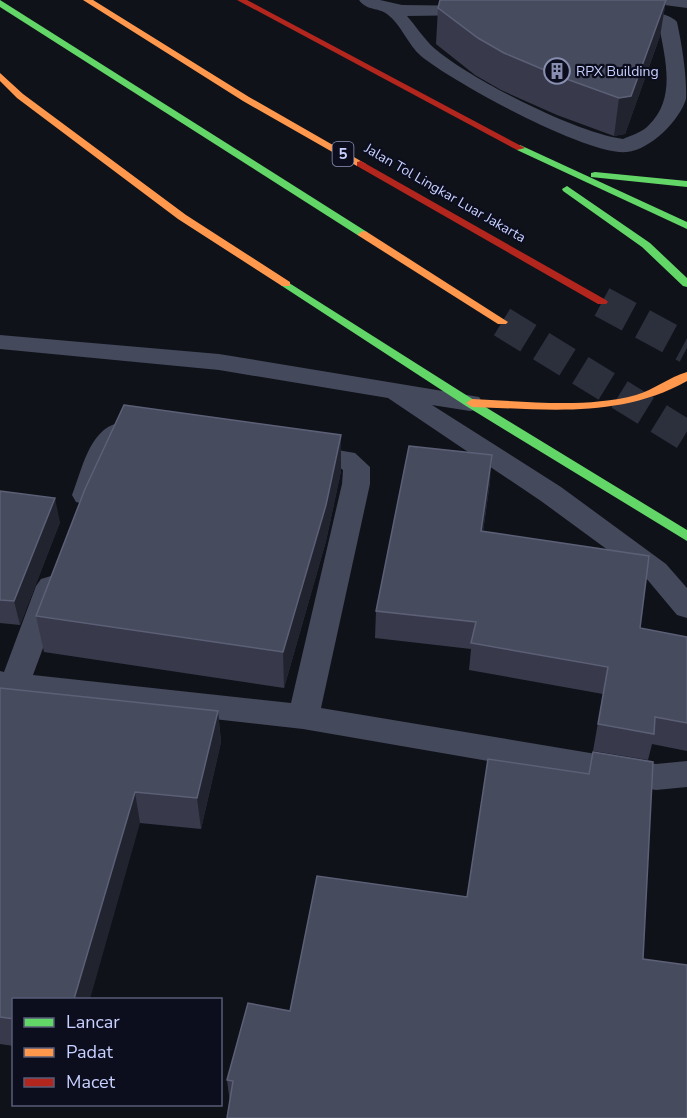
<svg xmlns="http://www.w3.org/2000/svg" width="687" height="1118" font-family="'Nunito Sans',sans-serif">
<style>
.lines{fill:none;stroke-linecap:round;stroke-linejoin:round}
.highway-tunnel{stroke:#2c2f3c;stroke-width:31;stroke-dasharray:31 15;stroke-linecap:butt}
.lane{fill:#44495b;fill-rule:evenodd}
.street{fill:#44495b;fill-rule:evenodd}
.fast{fill:#63d668;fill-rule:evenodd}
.slow{fill:#ff974d;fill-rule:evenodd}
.jam{fill:#b3261e;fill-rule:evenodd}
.wall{fill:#383a4b}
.shaded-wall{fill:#21232f}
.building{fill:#474b5e;stroke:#5c6077;stroke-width:1.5}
.labels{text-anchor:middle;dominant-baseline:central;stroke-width:4.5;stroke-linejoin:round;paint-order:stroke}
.far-poi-label{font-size:14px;fill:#c8d1ff;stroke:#0c0e1e;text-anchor:start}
.far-street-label{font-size:14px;fill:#c8d1ff;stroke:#0c0e1e}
.shield{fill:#0c0e1e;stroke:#9096bc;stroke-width:1.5}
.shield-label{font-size:15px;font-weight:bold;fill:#c8d1ff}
</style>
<rect width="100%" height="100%" fill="#10121a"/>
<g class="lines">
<g class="highway-tunnel">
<polyline points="602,302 687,348"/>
<polyline points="502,322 687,436"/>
</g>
<g class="lane">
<path d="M359,0h21l22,5 81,1 3,4 -3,4 -6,1 -70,1c9,10 17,23 27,32 36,31 142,85 189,91 7,-3 19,-7 25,-13 29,-27 17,-67 11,-101l-34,-3 -9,-6c8,-11 53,-5 61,6 5,23 10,54 9,77 -6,21 -36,51 -59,53 -39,4 -173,-69 -206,-96 -13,-11 -20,-32 -34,-42 -10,-7 -20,-3 -28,-14z"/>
<polygon points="0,335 219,354 479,397 483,403 479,409 470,411 432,405 561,487 666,564 687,588 687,618 677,615 646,578 541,501 388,398 219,370 0,349"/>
<path d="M118,423l34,2 4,6 -4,6 -27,2 -7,7 -22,56 -10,2 -10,-2 -4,-7c10,-25 17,-65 46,-72z"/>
<polygon points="302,444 355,453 370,467 370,484 321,708 656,764 687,761 687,787 656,790 303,729 0,695 0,671 4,672 36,586 41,579 51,576 61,579 66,586 33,675 291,703 342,484 343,470 339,467 293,459 289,453 293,447"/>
</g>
<polygon class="street" points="654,0 687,0 687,8 657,4"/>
<g class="fast">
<polygon points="0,0 367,232 368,234 367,236 359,236 0,7"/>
<polygon points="520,145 687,222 687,229 517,150 517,146"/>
<polygon points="595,172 687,181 687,187 591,177 591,173"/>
<polygon points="567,186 650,243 687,278 687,287 683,286 642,247 563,191 562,189"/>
<polygon points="286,281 474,400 687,530 687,541 466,406 282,286 280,284"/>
</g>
<g class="slow">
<polygon points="83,0 93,0 249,97 366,164 365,166 357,166 243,101"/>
<polygon points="0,73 23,94 186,215 290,282 290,286 282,286 178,219 17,98 0,81"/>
<polygon points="363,231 367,232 508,322 506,324 498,324 359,236 358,234"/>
<path d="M687,372v9c-68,38 -140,28 -215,26l-6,-4 6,-4c53,2 112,10 164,-4 18,-5 33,-18 51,-23z"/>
</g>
<g class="jam">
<polygon points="237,0 247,0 525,148 517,150"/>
<polygon points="361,161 606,300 608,302 606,304 598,304 357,166 357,162"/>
</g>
</g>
<g class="wall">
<polygon points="666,0 660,36 625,134 614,136 557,115 501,90 475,75 436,44 438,8"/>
<polygon points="341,471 326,541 284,688 44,652 36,616"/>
<polygon points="490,482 483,532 640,628 687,637 687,751 652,744 648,760 593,751 603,694 469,670 471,649 375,638 376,611"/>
<polygon points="0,491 60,522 20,625 0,623"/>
<polygon points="0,688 218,711 221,742 201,829 140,823 14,999 14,1046 0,1044"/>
<polygon points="290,1011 230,1103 227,1080"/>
</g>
<g class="shaded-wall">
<polygon points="666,0 660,36 625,134 614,136 619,98"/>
<polygon points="341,435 341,471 326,541 284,688 283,652"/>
<polygon points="492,455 490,482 479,559 481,531"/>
<polygon points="55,498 60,522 20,625 14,601"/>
<polygon points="218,711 221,742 201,829 197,798"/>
<polygon points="135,792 140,823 90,999 74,999"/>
</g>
<g class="building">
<polygon points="440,0 666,0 631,96 619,98 561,77 504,53 478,38 438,8"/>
<polygon points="124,405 341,435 326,505 283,652 36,616 85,489"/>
<polygon points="409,446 492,455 481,531 649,556 640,628 687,637 687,723 655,717 654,734 598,724 608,667 471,643 476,622 376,611"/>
<polygon points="0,491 55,498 14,601 0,600"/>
<polygon points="0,688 218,711 197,798 135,792 74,999 14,999 14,1019 0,1017"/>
<polygon points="593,752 653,762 643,959 687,965 687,1118 227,1118 233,1081 227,1080 248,1003 290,1011 317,876 467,897 488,759 589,774"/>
</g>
<defs>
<g id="building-ring" transform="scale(1.35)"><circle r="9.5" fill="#0c0e1e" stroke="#888eaf" stroke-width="1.5"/><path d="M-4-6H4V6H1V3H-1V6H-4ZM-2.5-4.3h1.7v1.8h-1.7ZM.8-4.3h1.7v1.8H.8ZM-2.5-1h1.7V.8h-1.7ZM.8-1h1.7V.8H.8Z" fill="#888eaf"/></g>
</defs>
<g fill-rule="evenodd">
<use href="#building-ring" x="557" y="71"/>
</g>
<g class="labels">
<g class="far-poi-label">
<text x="576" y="71">RPX Building</text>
</g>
<g class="far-street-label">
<text transform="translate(445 193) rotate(30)">Jalan Tol Lingkar Luar Jakarta</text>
</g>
<rect class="shield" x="332.5" y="142" width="21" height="24" rx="4.5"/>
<g class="shield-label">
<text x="343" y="154">5</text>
</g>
</g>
<rect x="12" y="998" width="210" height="108" fill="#0c0e1e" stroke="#575c78" stroke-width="1.5"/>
<rect x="24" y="1018" width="30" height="9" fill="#63d668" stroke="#575c78" stroke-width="1.5"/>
<text x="66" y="1028" font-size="18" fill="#c8d1ff">Lancar</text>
<rect x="24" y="1048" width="30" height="9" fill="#ff974d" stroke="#575c78" stroke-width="1.5"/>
<text x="66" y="1058" font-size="18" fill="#c8d1ff">Padat</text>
<rect x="24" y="1078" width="30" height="9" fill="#b3261e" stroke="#575c78" stroke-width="1.5"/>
<text x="66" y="1088" font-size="18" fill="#c8d1ff">Macet</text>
</svg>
